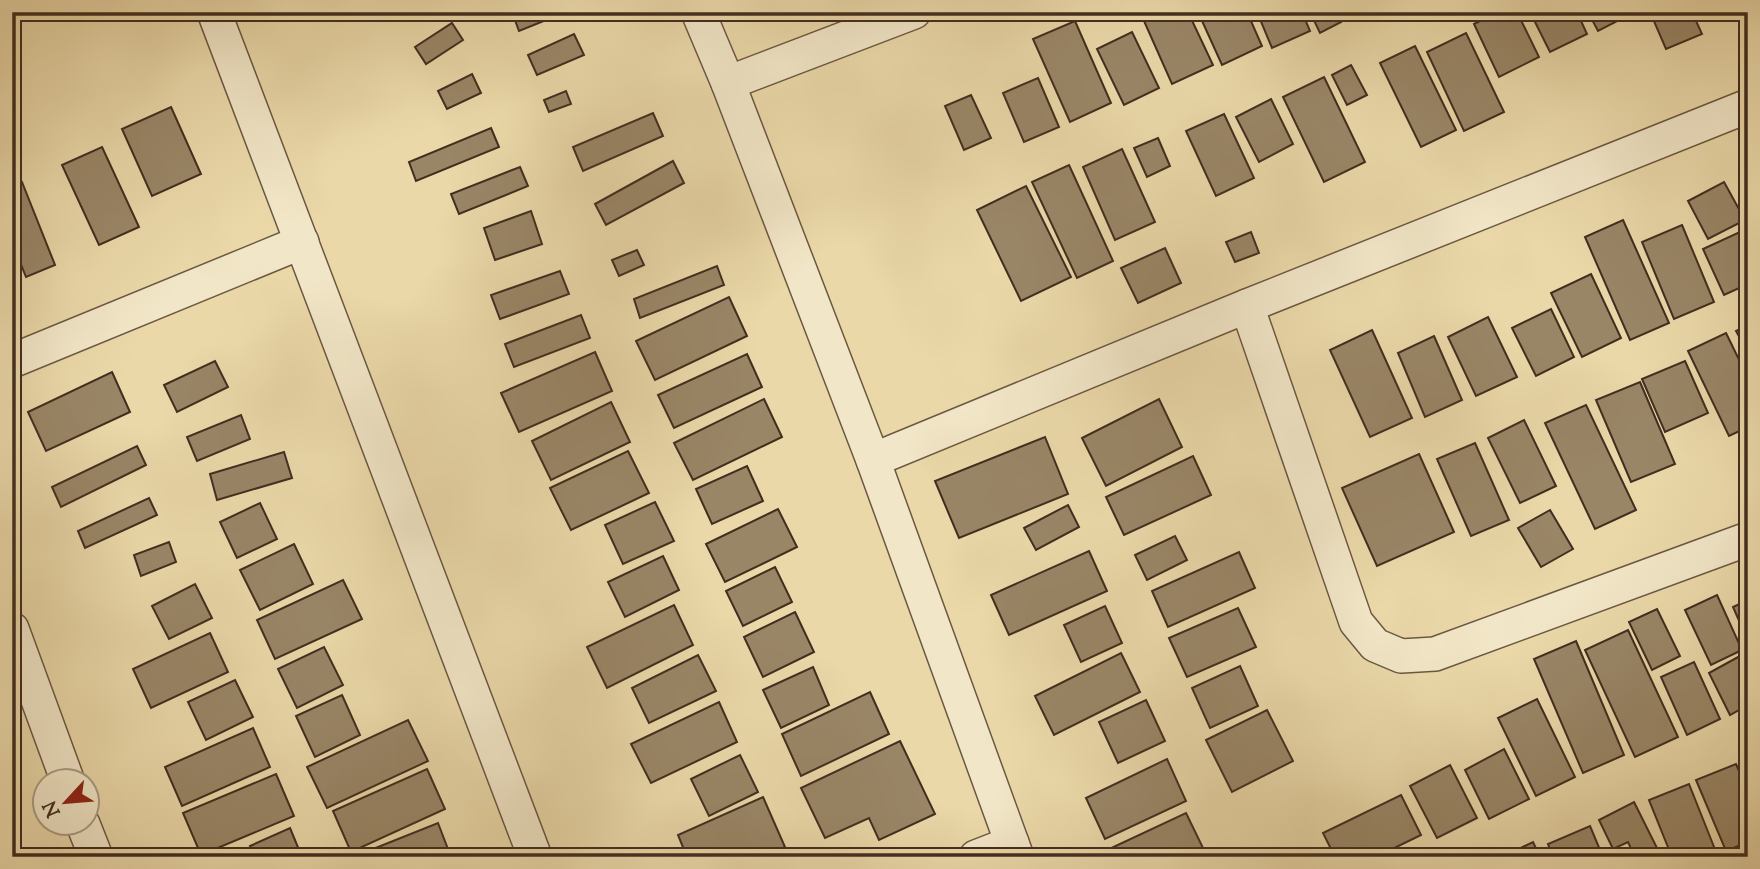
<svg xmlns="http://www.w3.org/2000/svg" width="1760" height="869" font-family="'Sorts Mill Goudy',serif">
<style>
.building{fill:#998667;stroke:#412e20;stroke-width:2}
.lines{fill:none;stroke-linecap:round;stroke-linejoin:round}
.minor-casing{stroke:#6b5842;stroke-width:36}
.minor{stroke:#f1e6c7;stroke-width:33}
</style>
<rect width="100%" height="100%" fill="#ead8a9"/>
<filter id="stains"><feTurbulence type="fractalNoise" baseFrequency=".00286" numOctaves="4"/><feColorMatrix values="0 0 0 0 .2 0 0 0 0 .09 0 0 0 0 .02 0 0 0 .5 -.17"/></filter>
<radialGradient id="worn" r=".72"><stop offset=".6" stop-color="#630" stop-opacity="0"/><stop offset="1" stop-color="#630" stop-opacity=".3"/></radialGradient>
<g class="building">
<polygon points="512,12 566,12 519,31"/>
<polygon points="1140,12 1188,12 1213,65 1172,84"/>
<polygon points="1198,12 1247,12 1262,46 1222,65"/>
<polygon points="1257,12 1302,12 1310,31 1272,48"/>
<polygon points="1310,12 1336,12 1341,22 1320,33"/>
<polygon points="1498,12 1517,12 1539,57 1499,77 1474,24"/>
<polygon points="1530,12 1577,12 1587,34 1550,52"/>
<polygon points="1588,12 1633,12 1633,13 1598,31"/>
<polygon points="1650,12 1692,12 1702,34 1666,49"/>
<polygon points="1075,21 1111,103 1070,122 1033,39"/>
<polygon points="452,23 463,40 426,64 415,47"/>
<polygon points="1132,32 1159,88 1124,105 1097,49"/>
<polygon points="1466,33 1504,112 1464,131 1427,52"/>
<polygon points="574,34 584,55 537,75 528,55"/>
<polygon points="1415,46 1456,130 1421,147 1380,63"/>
<polygon points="1351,65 1367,95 1347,105 1332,75"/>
<polygon points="472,74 481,93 447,109 438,91"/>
<polygon points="1324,77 1365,162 1324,182 1283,97"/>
<polygon points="1038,78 1059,127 1024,142 1003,93"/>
<polygon points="566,91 571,104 549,112 544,100"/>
<polygon points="971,95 991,138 964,150 945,106"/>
<polygon points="1271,99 1293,144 1259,162 1236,117"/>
<polygon points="171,107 201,174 152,196 122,129"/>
<polygon points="653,113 663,136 583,171 573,147"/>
<polygon points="1224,114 1254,178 1216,196 1186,131"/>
<polygon points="491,128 499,147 416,181 409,162"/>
<polygon points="1158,138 1170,166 1147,177 1134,148"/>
<polygon points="102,147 139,227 99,245 62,165"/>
<polygon points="1122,149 1155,222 1115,240 1083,167"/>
<polygon points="673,161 684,183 606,225 595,204"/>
<polygon points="1069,165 1113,261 1077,278 1032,182"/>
<polygon points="520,167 528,186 459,214 451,194"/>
<polygon points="22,182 55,265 26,277 12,242 12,186"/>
<polygon points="1724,182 1745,220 1708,239 1688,201"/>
<polygon points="1026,186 1071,277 1021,301 977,210"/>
<polygon points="531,211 542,244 495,260 484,228"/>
<polygon points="1623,220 1669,323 1630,340 1585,237"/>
<polygon points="1682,225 1714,302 1674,319 1642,242"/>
<polygon points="1742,231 1748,243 1748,284 1724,295 1703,249"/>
<polygon points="1251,232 1259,253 1235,262 1226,242"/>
<polygon points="1165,248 1181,283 1138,303 1121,268"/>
<polygon points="637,250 644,265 619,276 612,260"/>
<polygon points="717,266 724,285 640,318 634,299"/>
<polygon points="560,271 569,294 500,319 491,295"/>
<polygon points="1591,274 1621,338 1582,357 1551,293"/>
<polygon points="729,297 747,336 655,380 636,341"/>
<polygon points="1551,309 1574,357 1536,376 1512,328"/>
<polygon points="581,315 590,338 514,367 505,344"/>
<polygon points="1488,317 1517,377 1476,396 1448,337"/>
<polygon points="1748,325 1748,353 1736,331"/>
<polygon points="1372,330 1412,418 1370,437 1330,350"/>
<polygon points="1726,333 1748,378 1748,427 1729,436 1688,351"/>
<polygon points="1434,336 1462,400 1425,417 1398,353"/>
<polygon points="595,352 612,391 519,432 501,393"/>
<polygon points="747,354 762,387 674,428 658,395"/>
<polygon points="215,361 228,387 177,412 164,385"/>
<polygon points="1685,361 1708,413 1665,432 1642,379"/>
<polygon points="112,372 130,412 46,451 28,412"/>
<polygon points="1640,382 1675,464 1631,482 1596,400"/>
<polygon points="764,399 782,437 693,480 674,443"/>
<polygon points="1159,399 1182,447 1106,486 1082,438"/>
<polygon points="611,402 630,442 551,480 532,441"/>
<polygon points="1586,405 1636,510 1595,529 1545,423"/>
<polygon points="241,415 250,439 197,461 187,437"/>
<polygon points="1524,420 1556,486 1520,503 1488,438"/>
<polygon points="1045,437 1068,494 959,538 935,481"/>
<polygon points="1475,443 1509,520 1471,536 1437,459"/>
<polygon points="137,446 146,465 61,507 52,487"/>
<polygon points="628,451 649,493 571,530 550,488"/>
<polygon points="284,452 292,478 217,500 210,474"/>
<polygon points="1419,454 1454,532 1377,566 1342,488"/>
<polygon points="1193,456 1211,495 1124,535 1106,497"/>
<polygon points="747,466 763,501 712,524 696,489"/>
<polygon points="149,498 157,515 85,548 78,531"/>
<polygon points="655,502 674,541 623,564 605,525"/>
<polygon points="260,503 277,539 237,558 220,522"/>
<polygon points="1068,505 1079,527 1036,550 1024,528"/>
<polygon points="778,509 797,547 725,582 706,544"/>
<polygon points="1550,510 1573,549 1541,567 1518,528"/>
<polygon points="1175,536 1187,560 1147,580 1135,555"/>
<polygon points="169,542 176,562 141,576 134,555"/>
<polygon points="294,544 313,584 260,610 240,570"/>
<polygon points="1089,551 1107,591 1009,635 991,595"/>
<polygon points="1239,552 1255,588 1168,627 1152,591"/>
<polygon points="663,556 679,590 625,617 608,582"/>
<polygon points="775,567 792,602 743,626 726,591"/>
<polygon points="343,580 362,619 275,659 257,620"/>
<polygon points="195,584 212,618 169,639 152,606"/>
<polygon points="1717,595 1742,650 1711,665 1685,610"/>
<polygon points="1748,600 1748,641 1733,607"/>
<polygon points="674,605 693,645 607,688 587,647"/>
<polygon points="1105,606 1122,643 1081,662 1064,625"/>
<polygon points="1238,608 1256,647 1187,677 1169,638"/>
<polygon points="1657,609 1680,656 1652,670 1629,622"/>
<polygon points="795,612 814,652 763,677 744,637"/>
<polygon points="1628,630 1678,737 1635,757 1585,650"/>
<polygon points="210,633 228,672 151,708 133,669"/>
<polygon points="1576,641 1624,755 1583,773 1534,659"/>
<polygon points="324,647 343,685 297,708 278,669"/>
<polygon points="1121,653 1140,692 1054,735 1035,696"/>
<polygon points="698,655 716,691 649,723 632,688"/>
<polygon points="1740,656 1748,672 1748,705 1730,715 1709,673"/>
<polygon points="1694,662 1720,719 1687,735 1661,677"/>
<polygon points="1240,666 1258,706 1210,728 1192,688"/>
<polygon points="813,667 829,705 781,728 763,690"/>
<polygon points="235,680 253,717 206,740 188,702"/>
<polygon points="870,692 889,734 801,776 782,734"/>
<polygon points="342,695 360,735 315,757 296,716"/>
<polygon points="1537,699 1575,777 1536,796 1498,718"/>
<polygon points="1146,700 1165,741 1118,763 1099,722"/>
<polygon points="719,702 737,742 651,783 631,744"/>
<polygon points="1267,710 1293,761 1232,792 1206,740"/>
<polygon points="408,720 428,761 327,808 307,767"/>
<polygon points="253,728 270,767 182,806 165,767"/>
<polygon points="900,741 935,814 879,840 869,818 825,838 801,788"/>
<polygon points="1504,749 1529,799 1489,819 1465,770"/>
<polygon points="740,755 758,792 709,816 691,779"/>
<polygon points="1167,759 1186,801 1105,839 1086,798"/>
<polygon points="1736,764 1748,792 1748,842 1726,851 1696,780"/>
<polygon points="1450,765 1477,818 1437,838 1410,786"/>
<polygon points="427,769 445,809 351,852 333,811"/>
<polygon points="276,774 294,816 201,855 183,813"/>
<polygon points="1689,784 1718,857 1672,857 1649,800"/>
<polygon points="1401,795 1421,835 1376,857 1335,857 1323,833"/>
<polygon points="763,797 785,847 763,857 687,857 678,835"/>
<polygon points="1634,802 1659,852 1648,857 1635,857 1628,842 1613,849 1599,820"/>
<polygon points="1186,813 1204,850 1190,857 1110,857 1107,850"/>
<polygon points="438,823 451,857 353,857"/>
<polygon points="1590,826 1603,857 1553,857 1548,844"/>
<polygon points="290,828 302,857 255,857 250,846"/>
<polygon points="1533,842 1540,857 1502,857"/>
</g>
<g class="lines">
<g class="minor-casing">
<g id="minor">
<polyline points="214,12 535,857"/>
<polyline points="698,12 728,83 873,460 1017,857"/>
<polyline points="728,83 914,12"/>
<polyline points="1247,306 1356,622 1375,645 1401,656 1435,654 1748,539"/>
<polyline points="12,361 302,242"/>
<polyline points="873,460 1247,306 1748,106"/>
<polyline points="12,629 68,782"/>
<polyline points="83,824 96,857"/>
<polyline points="976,857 1012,843"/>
</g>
</g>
<use href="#minor" class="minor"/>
</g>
<rect width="1760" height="869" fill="none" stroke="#ead8a9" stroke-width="42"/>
<rect x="14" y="14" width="1732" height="841" fill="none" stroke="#412e20" stroke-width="3.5"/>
<rect x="21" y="21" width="1718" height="827" fill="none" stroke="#412e20" stroke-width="2"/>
<g transform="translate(66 802) rotate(244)"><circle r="33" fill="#f1e6c7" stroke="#ab9c84" stroke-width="2"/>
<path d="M0-5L12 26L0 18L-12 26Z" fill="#8f2418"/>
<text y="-10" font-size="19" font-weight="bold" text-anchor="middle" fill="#412e20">N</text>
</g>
<rect width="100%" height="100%" filter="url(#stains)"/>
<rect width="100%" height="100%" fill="url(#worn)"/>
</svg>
